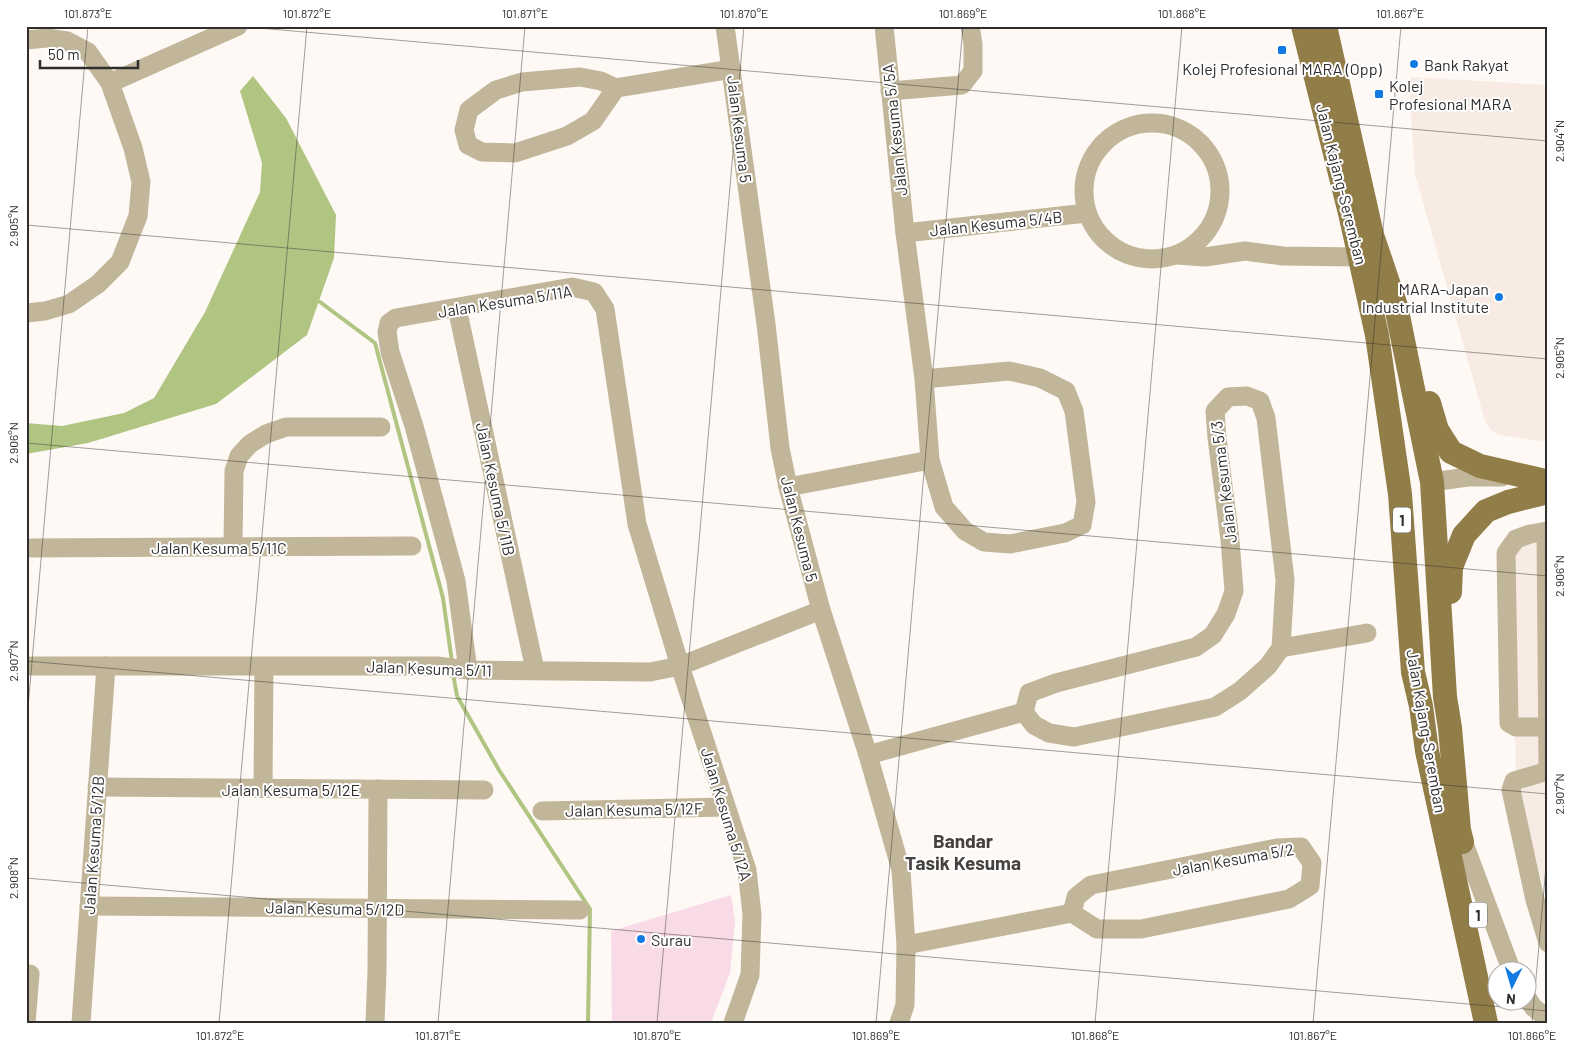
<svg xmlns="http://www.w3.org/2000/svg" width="1574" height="1049" font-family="Barlow,sans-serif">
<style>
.built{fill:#f7ebe3}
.green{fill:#f8dbe7}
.water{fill:#b1c583}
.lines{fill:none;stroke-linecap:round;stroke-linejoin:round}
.stream{stroke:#b1c583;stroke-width:4}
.minor{stroke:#c1b69a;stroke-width:19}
.major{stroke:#917d47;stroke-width:24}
.ticks{fill:none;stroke:#302e2d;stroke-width:1;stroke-opacity:0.45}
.poi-dot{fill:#127ae2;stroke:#fff;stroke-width:2}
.labels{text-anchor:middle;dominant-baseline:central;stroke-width:4;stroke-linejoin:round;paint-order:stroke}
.shield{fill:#fff;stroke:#6e6d6c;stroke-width:1}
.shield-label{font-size:15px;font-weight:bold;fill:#302e2d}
.poi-label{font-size:16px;fill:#302e2d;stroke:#fff;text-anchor:start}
.street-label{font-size:16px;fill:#302e2d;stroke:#fff}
.quarter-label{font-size:19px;font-weight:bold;fill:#46423f;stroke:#fff}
.neatline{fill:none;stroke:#302e2d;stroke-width:2}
.ticks-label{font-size:12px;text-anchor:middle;fill:#302e2d}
</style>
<rect width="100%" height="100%" fill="#fef9f5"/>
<g class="built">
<polygon points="1411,77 1548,85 1548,442 1498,435 1491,430 1485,421 1415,174 1410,100"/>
<polygon points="1548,539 1548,904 1516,787 1513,556 1521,544"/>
</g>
<polygon class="green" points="731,895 735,921 730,973 711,1023 612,1023 611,931"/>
<polygon class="water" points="253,76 286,118 336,215 334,258 307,335 216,404 88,443 26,454 26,423 62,426 124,413 154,398 205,312 260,192 262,163 240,91"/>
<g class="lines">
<g class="stream">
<polyline points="320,302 375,343 443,598 452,662"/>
<polyline points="453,674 457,696 499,770 590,909 588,1023"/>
</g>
<g class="minor">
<polyline points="725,26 766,324 780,448 788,487 821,610 868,755 901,870 906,945 905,1005 899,1023"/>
<polyline points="884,26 905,233 924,379 930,460 944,507 965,531 984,542 1010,544 1065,533 1082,525 1086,502 1074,411 1066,391 1040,378 1009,371 924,379"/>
<polyline points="26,40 47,38 67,41 88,52 110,83 133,148 141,182 138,216 120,262 98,284 69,304 45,311 26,313"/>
<polyline points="110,83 238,26"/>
<polyline points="616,88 593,121 567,136 515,153 482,152 468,145 464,130 469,110 496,90 522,82 580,77 601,81 616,88 732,69"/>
<polyline points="890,91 962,85 973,71 973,44 970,26"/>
<circle cx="1152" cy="191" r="68"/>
<polyline points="905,233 1087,213"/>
<polyline points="1177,255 1205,257 1245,251 1283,256 1360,257"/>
<polyline points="457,308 535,670"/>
<polygon points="1247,396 1260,401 1266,418 1285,580 1281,648 1268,666 1240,691 1215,707 1074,737 1049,733 1034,725 1024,712 1029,693 1056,683 1196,647 1213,635 1226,614 1234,591 1230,540 1217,438 1215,411 1228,397"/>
<polyline points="1432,482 1468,477 1502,477"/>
<polyline points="788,487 930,460"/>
<polyline points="1546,531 1548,767"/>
<polyline points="233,547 234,471 239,456 250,444 266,434 286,427 381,427"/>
<polyline points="26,548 412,546"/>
<polyline points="1281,648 1367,633"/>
<polyline points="26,666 437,666 468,670 650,672 680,666 821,610"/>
<polyline points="468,670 456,581 414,426 390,352 387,332 389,323 396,318 572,287 594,292 605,309 637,524 680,666 747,870 752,914 750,975 733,1023"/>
<polyline points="1546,727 1516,727 1509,723 1506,553 1516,539 1530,534 1548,531"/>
<polyline points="868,755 1024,712"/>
<polyline points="1548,771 1514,781 1511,790 1535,900 1548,943"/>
<polyline points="97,787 484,790"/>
<polyline points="263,788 264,666"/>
<polyline points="542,811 726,807"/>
<polyline points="1459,830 1512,972"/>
<polyline points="89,906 580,910"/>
<polyline points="906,945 1072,913 1097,929 1141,929 1289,899 1310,886 1312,863 1301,847 1277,848 1091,885 1076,897 1072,913"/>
<polyline points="1526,996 1533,1007 1548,1019"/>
<polyline points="26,1023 30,974"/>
<polyline points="81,1023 106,666"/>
<polyline points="375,1023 377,971 378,789"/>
</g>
<g class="major">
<polyline points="1303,26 1350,213 1377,335 1400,494 1413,672 1421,706 1427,751 1486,1023"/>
<polyline points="1325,26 1372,235 1396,306 1432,482 1445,697 1450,728 1459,830 1462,842"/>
<polyline points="1429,403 1437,430 1451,452 1480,466 1541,480"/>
<polyline points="1450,592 1451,567 1464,535 1486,511 1508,502 1540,494"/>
</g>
</g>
<path class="ticks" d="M236,26l1312,115M26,225l1522,134M26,443l1522,133M26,661l1522,133M26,730l62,-704M26,878l1522,133M219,1023l88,-997M438,1023l87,-997M657,1023l87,-997M876,1023l87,-997M1095,1023l87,-997M1313,1023l88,-997M1532,1023l16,-179"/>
<g class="poi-dot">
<rect x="1277" y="45" width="10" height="10" rx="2.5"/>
<circle cx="1414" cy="64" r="5"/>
<rect x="1374" y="89" width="10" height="10" rx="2.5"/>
<circle cx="1499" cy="297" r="5"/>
<circle cx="641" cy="939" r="5"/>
</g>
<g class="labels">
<g class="shield">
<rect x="1393" y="507.5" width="18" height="25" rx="4"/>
<rect x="1469" y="902.5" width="18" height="25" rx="4"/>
</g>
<g class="shield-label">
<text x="1402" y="520">1</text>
<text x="1478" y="915">1</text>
</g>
<g class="poi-label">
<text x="1424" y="64">Bank Rakyat</text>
<text x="1282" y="68" text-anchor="middle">Kolej Profesional MARA (Opp)</text>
<text x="1389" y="85">Kolej<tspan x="1389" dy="18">Profesional MARA</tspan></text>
<text x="1489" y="288" text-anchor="end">MARA-Japan<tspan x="1489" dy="18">Industrial Institute</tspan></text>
<text x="651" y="939">Surau</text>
</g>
<g class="street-label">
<text transform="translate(740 129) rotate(83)">Jalan Kesuma 5</text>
<text transform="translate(894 130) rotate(-96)">Jalan Kesuma 5/5A</text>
<text transform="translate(1342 184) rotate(76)">Jalan Kajang-Seremban</text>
<text transform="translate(996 223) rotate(-6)">Jalan Kesuma 5/4B</text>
<text transform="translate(505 301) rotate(-9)">Jalan Kesuma 5/11A</text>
<text transform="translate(1223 482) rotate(-97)">Jalan Kesuma 5/3</text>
<text transform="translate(496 489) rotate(78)">Jalan Kesuma 5/11B</text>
<text transform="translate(800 529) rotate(76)">Jalan Kesuma 5</text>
<text x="219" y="547">Jalan Kesuma 5/11C</text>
<text transform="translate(429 668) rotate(2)">Jalan Kesuma 5/11</text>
<text transform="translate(1427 731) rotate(80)">Jalan Kajang-Seremban</text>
<text x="291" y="789">Jalan Kesuma 5/12E</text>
<text transform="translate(634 809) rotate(-1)">Jalan Kesuma 5/12F</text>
<text transform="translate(727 814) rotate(73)">Jalan Kesuma 5/12A</text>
<text transform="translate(93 845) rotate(-86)">Jalan Kesuma 5/12B</text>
<text transform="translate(1233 859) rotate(-10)">Jalan Kesuma 5/2</text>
<text transform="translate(335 908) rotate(1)">Jalan Kesuma 5/12D</text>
</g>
<g class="quarter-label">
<text x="963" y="840">Bandar<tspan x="963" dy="22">Tasik Kesuma</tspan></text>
</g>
</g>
<rect width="1574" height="1049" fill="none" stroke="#ffffff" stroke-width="55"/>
<g transform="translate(1512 986) rotate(185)"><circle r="24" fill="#ffffff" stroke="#acabab"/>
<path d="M0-4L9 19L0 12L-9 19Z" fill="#127ae2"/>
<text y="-8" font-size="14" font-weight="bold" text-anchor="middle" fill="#302e2d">N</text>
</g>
<path d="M40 60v8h98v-8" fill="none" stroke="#302e2d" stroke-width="2.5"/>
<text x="48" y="60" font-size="15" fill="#302e2d" stroke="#ffffff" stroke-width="4" paint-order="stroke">50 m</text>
<rect x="28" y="28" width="1518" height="994" class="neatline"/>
<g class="ticks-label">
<text x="88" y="18">101.873°E</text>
<text x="307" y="18">101.872°E</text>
<text x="525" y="18">101.871°E</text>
<text x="744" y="18">101.870°E</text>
<text x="963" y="18">101.869°E</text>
<text x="1182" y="18">101.868°E</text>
<text x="1400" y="18">101.867°E</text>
<text transform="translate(1560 141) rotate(-90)" y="4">2.904°N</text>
<text transform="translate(14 226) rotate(-90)" y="4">2.905°N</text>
<text transform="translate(1560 358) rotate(-90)" y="4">2.905°N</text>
<text transform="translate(14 443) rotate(-90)" y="4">2.906°N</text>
<text transform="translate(1560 576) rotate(-90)" y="4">2.906°N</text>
<text transform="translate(14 661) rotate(-90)" y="4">2.907°N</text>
<text transform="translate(1560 794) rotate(-90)" y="4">2.907°N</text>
<text transform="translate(14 878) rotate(-90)" y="4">2.908°N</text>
<text x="220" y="1040">101.872°E</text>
<text x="438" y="1040">101.871°E</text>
<text x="657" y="1040">101.870°E</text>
<text x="876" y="1040">101.869°E</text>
<text x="1095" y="1040">101.868°E</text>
<text x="1313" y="1040">101.867°E</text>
<text x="1532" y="1040">101.866°E</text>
</g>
</svg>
